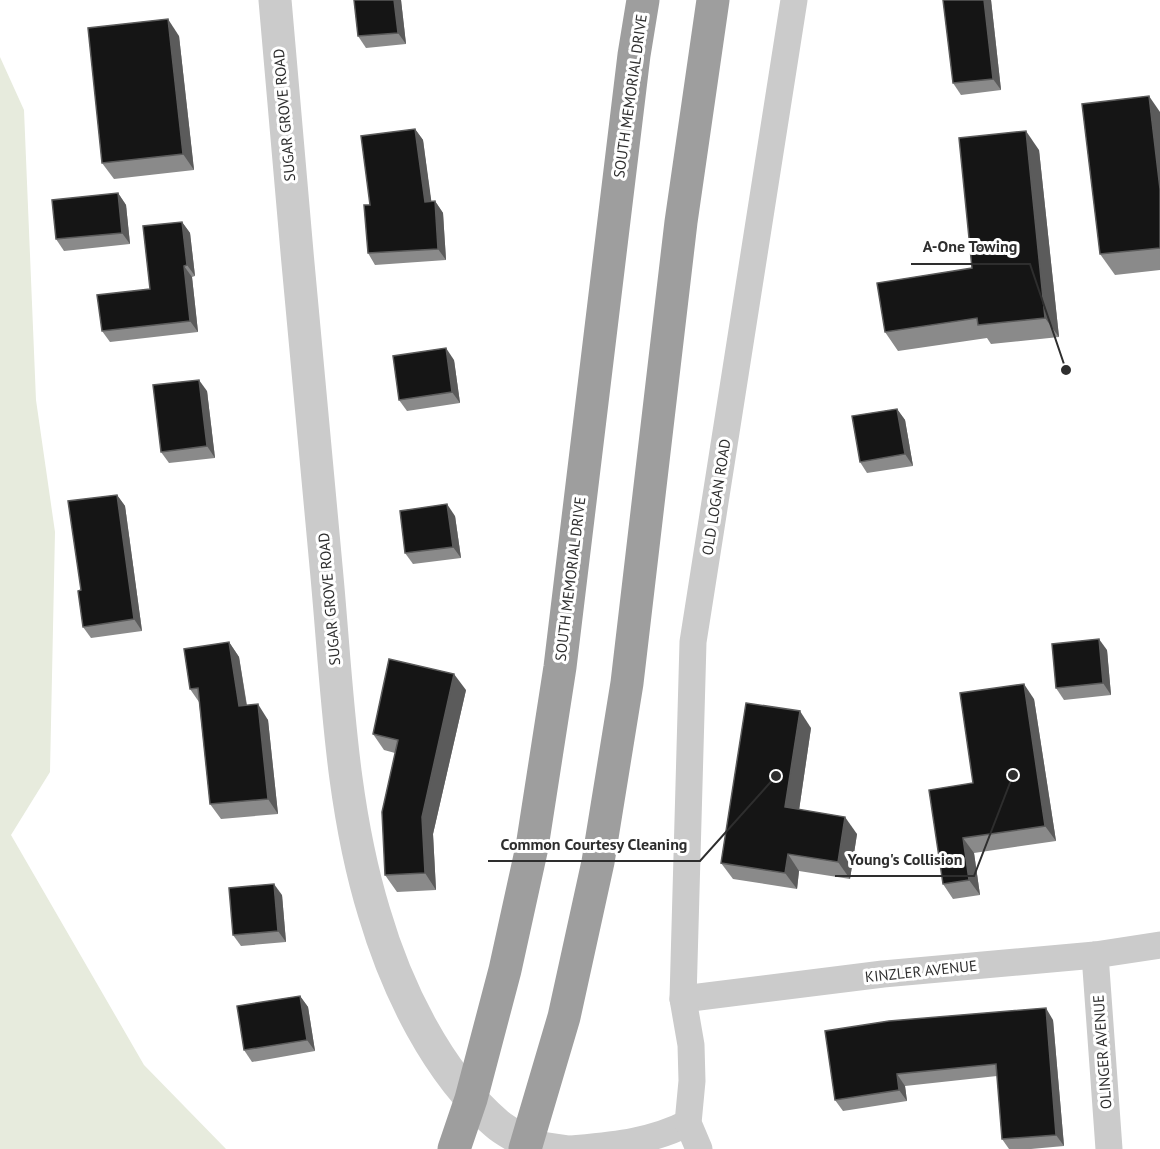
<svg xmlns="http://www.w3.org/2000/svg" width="1160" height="1149" font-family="'PT Sans',sans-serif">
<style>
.green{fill:#e7ebdd}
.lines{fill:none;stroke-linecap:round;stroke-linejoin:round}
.minor{stroke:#cbcbcb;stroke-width:27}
.tertiary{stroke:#cbcbcb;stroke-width:33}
.trunk{stroke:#9e9e9e;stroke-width:33}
.wall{fill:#8a8a8a}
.shaded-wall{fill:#5b5b5b}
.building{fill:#151515;stroke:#5b5b5b;stroke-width:1.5}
.labels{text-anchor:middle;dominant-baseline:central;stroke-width:6;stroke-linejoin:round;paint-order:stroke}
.street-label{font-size:15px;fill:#2e2e2e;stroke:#fff}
.leader{fill:none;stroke:#2e2e2e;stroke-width:2}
.callout-dot{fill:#2e2e2e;stroke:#fff;stroke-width:2}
.callout-label{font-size:16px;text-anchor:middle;font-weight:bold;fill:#2e2e2e;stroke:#fff;stroke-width:6;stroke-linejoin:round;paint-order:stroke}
</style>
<rect width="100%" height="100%" fill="#fff"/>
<polygon class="green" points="0,57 24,110 36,400 55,532 50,772 11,835 144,1065 226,1149 0,1149"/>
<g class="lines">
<g class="minor">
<polyline points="1095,955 1109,1149"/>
<polyline points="683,999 883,974 1095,955 1160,945"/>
<polyline points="528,1143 569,1149"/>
<path d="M572,1149c41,-4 79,-7 116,-26"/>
<polyline points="699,1149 688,1123 692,1081 691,1045 683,999 693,642 794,0"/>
</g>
<path class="tertiary" d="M275,0c16,189 33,377 51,566 11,115 14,235 48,346 22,75 63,161 123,212 9,8 21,13 31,19"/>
<g class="trunk">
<polyline points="454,1149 471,1099 505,970 532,847 560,667 634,55 643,0"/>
<polyline points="525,1149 564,1017 598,862 627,683 681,222 713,0"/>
</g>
</g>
<g class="wall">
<polygon points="354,0 401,0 406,44 366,48 358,36"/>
<polygon points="943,0 991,0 1001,90 961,95 953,83"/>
<polygon points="179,36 194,170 114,179 102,163"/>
<polygon points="1160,112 1160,270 1115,275 1100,254"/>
<polygon points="415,129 423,140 431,202 435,201 443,213 446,260 375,265 368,253 370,205"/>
<polygon points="1039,150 1059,337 991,344 987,338 898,351 885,332 972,268"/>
<polygon points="118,193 126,205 130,244 64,251 56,239"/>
<polygon points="182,222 190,233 195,276 192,277 198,332 110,342 102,331 150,289"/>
<polygon points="454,360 460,403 407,411 399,400"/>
<polygon points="207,391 215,458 169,463 161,452"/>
<polygon points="897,409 905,420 913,466 867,473 860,462"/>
<polygon points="117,495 125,506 142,631 91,638 83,627 81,590"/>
<polygon points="455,516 461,558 413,564 405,553"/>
<polygon points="229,642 239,657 247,705 268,720 278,814 221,819 210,804 199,702 190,689"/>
<polygon points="1107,650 1111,695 1064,700 1056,688"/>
<polygon points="466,690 433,834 436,890 397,892 385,875 395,753 384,750 373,734"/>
<polygon points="1034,699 1056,841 974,853 980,895 953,899 943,884 973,783"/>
<polygon points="811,728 799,810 857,834 850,879 799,871 797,889 733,879 721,863"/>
<polygon points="282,895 286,942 241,946 233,935"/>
<polygon points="300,996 308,1007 315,1051 252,1062 244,1050"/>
<polygon points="1053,1020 1064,1146 1031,1149 1009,1149 1002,1139 997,1076 905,1086 907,1101 843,1111 835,1100 825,1031"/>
</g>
<g class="shaded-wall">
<polygon points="394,0 401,0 406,44 398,33"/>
<polygon points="984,0 991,0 1001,90 993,79"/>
<polygon points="168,19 179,36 194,170 183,154"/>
<polygon points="1149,96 1160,112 1160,189"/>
<polygon points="415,129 423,140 433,213 425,202"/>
<polygon points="1026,131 1039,150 1059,337 1045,318"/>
<polygon points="118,193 126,205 130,244 122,233"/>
<polygon points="435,201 443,213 446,260 438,249"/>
<polygon points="182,222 190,233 195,276 187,265"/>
<polygon points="184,266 192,277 198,332 190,321"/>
<polygon points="446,348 454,360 460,403 452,392"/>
<polygon points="199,380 207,391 215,458 207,446"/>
<polygon points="897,409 905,420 913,466 905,454"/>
<polygon points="117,495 125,506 142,631 134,619"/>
<polygon points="447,504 455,516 461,558 453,547"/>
<polygon points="1099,639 1107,650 1111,695 1103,683"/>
<polygon points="229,642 239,657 249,721 239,706"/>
<polygon points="454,674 466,690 433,834 436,890 425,873 422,817"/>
<polygon points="1024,684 1034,699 1056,841 1045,826"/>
<polygon points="258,704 268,720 278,814 268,799"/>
<polygon points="800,711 811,728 797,824 785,807"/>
<polygon points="845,817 857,834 850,879 838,862"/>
<polygon points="963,838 974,853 980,895 969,880"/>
<polygon points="788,854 799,871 797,889 785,873"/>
<polygon points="274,884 282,895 286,942 278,931"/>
<polygon points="300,996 308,1007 315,1051 307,1040"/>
<polygon points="1046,1008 1053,1020 1064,1146 1056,1135"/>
<polygon points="897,1074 905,1086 907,1101 899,1090"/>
</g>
<g class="building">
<polygon points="354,0 394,0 398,33 358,36"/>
<polygon points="943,0 984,0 993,79 953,83"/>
<polygon points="168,19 183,154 102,163 88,28"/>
<polygon points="1149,96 1160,189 1160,248 1100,254 1082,104"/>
<polygon points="415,129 425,202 435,201 438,249 368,253 364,205 370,205 361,136"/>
<polygon points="1026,131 1045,318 978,325 977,318 885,332 877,283 972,268 959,138"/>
<polygon points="118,193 122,233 56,239 52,200"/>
<polygon points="182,222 187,265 184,266 190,321 102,331 97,295 150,289 143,226"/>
<polygon points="446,348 452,392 399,400 393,356"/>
<polygon points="199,380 207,446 161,452 153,385"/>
<polygon points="897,409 905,454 860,462 852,416"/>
<polygon points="117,495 134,619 83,627 78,591 81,590 68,501"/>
<polygon points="447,504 453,547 405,553 400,511"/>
<polygon points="1099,639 1103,683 1056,688 1052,644"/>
<polygon points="229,642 239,706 258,704 268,799 210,804 198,688 190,689 184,649"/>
<polygon points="389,659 454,674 422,817 425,873 385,875 382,812 398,740 373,734"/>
<polygon points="1024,684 1045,826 963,838 969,880 943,884 929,790 973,783 960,693"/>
<polygon points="746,703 800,711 785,807 845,817 838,862 788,854 785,873 721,863"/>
<polygon points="274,884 278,931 233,935 229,888"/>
<polygon points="300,996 307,1040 244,1050 237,1006"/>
<polygon points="1046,1008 1056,1135 1002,1139 996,1064 897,1074 899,1090 835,1100 825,1031 889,1021"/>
</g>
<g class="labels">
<g class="street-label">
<text transform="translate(630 96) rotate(-82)">SOUTH MEMORIAL DRIVE</text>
<text transform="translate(284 115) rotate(-95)">SUGAR GROVE ROAD</text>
<text transform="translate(716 497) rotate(-81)">OLD LOGAN ROAD</text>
<text transform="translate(570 579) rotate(-83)">SOUTH MEMORIAL DRIVE</text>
<text transform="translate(329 599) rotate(-95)">SUGAR GROVE ROAD</text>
<text transform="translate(921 971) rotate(-6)">KINZLER AVENUE</text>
<text transform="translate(1102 1052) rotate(-94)">OLINGER AVENUE</text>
</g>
</g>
<path class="leader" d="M1066 370L1030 264H911M776 776L700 861H488M1013 775L974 876H835"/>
<g class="callout-dot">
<circle cx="1066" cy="370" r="6"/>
<circle cx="776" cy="776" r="6"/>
<circle cx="1013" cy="775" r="6"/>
</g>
<g class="callout-label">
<text x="970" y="252">A-One Towing</text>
<text x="594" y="850">Common Courtesy Cleaning</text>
<text x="905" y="865">Young's Collision</text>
</g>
</svg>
